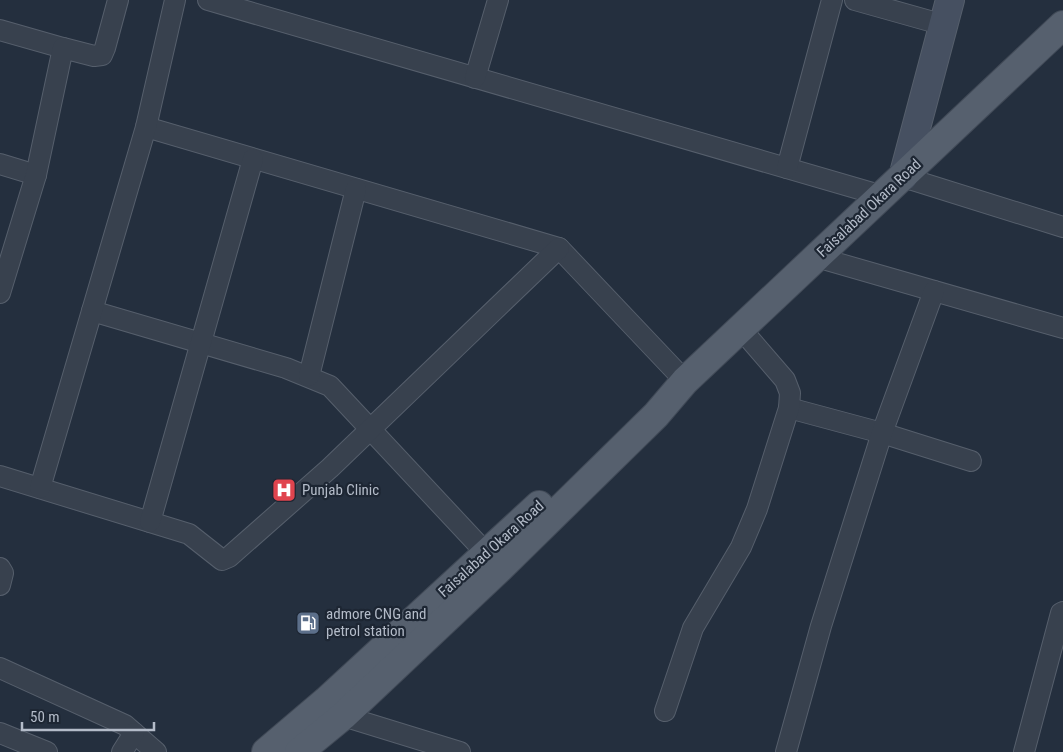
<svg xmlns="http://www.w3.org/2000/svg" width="1063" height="752" font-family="'Roboto Condensed',sans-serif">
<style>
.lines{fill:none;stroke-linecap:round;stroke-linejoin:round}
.street-casing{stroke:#565f6c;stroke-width:22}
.secondary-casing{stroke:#565f6c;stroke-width:30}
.primary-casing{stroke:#414a57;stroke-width:30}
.street{stroke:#38414e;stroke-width:20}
.secondary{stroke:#465061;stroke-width:28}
.primary{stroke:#56606e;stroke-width:28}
.labels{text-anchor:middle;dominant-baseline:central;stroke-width:4.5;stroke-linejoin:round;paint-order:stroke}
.street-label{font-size:15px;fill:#b4bcc9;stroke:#1d2633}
.poi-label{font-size:15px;fill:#b4bcc9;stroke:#1d2633;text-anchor:start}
</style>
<rect width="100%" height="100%" fill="#242f3e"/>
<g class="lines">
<g class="street-casing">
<g id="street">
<polyline points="208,0 883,196"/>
<polyline points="855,0 944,25"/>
<polyline points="0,30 63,48"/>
<polyline points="475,78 498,0"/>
<polyline points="146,127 559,248 685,381"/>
<polyline points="0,164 36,175"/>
<polyline points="787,168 832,0"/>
<polyline points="903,177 1063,227"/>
<polyline points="816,257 1063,328"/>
<polyline points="0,293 36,175 63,48 94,56 102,55 105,48 118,0"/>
<polyline points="92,311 286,368 330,386 486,553"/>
<polyline points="309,376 356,189"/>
<polyline points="789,408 882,433 971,461"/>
<polyline points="0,476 189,534 222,560 229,557 330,468 559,248"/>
<polyline points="40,488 146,127 175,0"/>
<polyline points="150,522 253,159"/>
<polyline points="0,568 3,573 0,585"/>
<polyline points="0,668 125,725 156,752"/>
<polyline points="665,711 693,628 741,547 757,509 789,408 790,393 785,380 741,329"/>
<polyline points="343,716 460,752"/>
<polyline points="0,733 47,752"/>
<polyline points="122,752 134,733"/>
<polyline points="786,752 821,626 882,433 934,291"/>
<polyline points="1024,752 1061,613 1063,612"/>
</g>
</g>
<g class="secondary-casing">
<polyline id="secondary" points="903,177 950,0"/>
</g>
<g class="primary-casing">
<g id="primary">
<polyline points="266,752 326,701 539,505"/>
<polyline points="299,752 343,716 500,568 656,415 685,381 1063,25"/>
</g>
</g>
<use href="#street" class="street"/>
<use href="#secondary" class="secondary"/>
<use href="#primary" class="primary"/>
</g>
<defs>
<g id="hospital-square" transform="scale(1.25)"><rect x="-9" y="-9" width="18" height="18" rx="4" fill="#e0444e" stroke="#1d2633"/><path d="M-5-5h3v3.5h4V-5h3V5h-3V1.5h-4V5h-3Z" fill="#fff"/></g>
<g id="fuel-square" transform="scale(1.25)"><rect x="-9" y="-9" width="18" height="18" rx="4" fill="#5c6f8a" stroke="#1d2633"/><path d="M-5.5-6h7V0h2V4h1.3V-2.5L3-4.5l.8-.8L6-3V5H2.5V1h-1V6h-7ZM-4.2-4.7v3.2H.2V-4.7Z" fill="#fff"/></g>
</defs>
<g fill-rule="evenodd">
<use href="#hospital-square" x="284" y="490"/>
<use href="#fuel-square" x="308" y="623"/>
</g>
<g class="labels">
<g class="street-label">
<text transform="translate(869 208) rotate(-43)">Faisalabad Okara Road</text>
<text transform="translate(491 549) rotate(-42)">Faisalabad Okara Road</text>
</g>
<g class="poi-label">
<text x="302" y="490">Punjab Clinic</text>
<text x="326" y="614">admore CNG and<tspan x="326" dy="17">petrol station</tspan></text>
</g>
</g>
<path d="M22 722v8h132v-8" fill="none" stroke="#b4bcc9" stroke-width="2.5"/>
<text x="30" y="722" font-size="15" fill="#b4bcc9" stroke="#1d2633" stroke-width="4" paint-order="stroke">50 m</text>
</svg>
